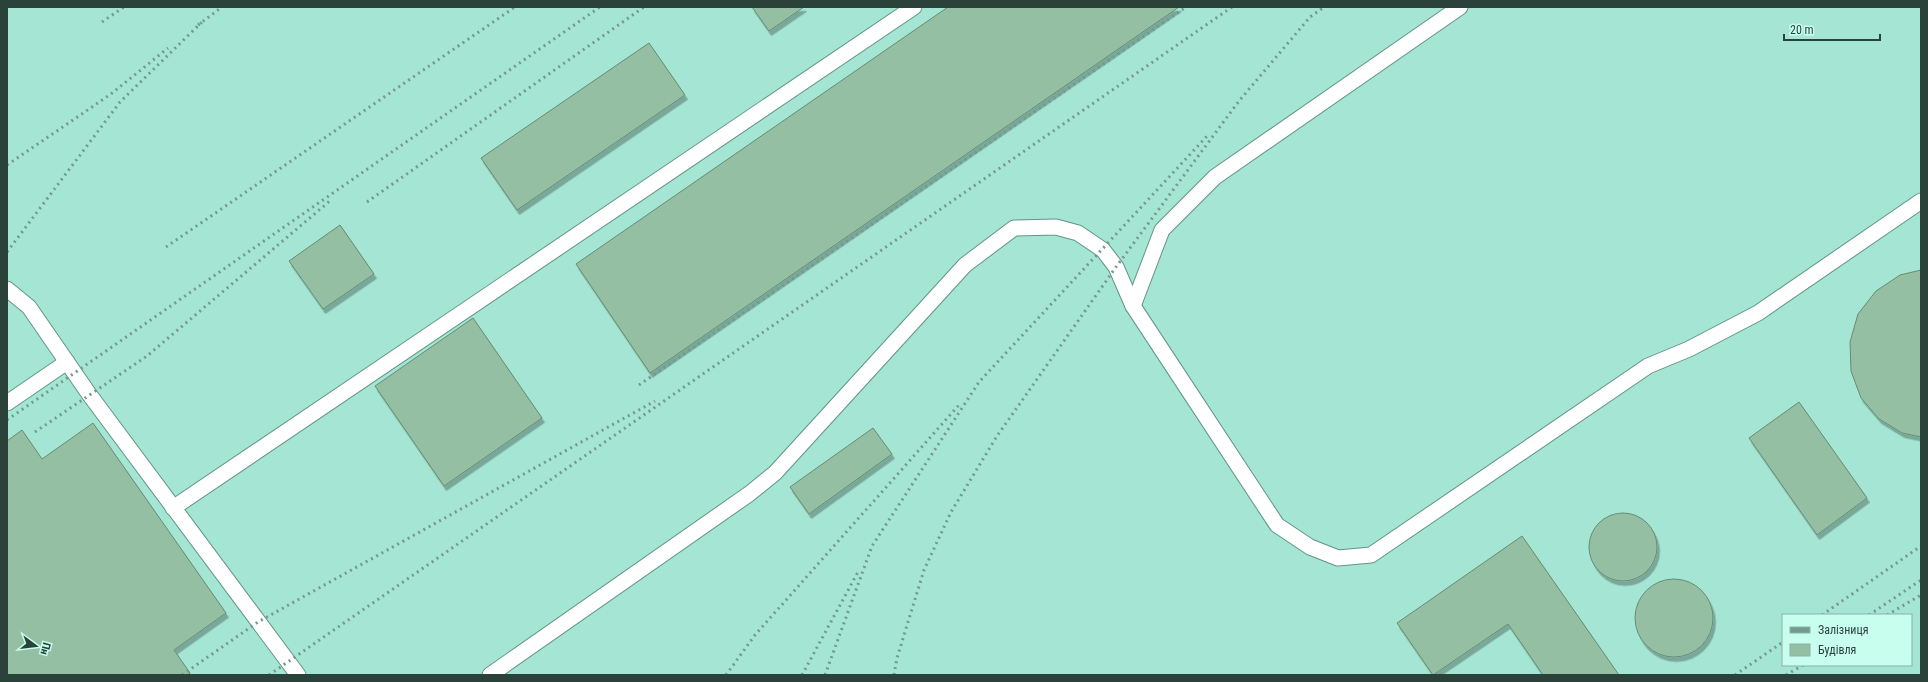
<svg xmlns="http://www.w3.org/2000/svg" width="1928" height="682" font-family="'Roboto Condensed',sans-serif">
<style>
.built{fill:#a5e5d3;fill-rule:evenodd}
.building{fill:#95bfa2;stroke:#658d72;filter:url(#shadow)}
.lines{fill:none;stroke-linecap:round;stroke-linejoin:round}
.service-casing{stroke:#619586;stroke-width:17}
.service{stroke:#fff;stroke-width:15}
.rail{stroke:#739a8e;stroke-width:3;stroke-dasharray:2 4;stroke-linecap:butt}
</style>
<defs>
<filter id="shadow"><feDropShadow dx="2.5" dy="4.5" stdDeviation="0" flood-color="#0004"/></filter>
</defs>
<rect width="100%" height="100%" fill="#baf0e0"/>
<path class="built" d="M7,7h1914v668h-1914zM1783,615h128v50h-128z"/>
<g class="building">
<polygon points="752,7 804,7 769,31"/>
<polygon points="948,7 1179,7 650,373 576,264"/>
<polygon points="649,43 685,95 517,210 481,158"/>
<polygon points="340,225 374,274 323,309 289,261"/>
<polygon points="1921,270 1921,437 1902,433 1879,419 1861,398 1851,371 1850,342 1858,314 1876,291 1900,275"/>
<polygon points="473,318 542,418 444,486 375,386"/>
<polygon points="1799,402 1867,498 1817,535 1749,438"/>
<polygon points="93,423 226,613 174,650 190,673 187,675 7,675 7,441 22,430 42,459"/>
<polygon points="873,428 892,454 809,514 790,487"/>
<circle cx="1623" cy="547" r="34"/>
<polygon points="1522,536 1619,675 1543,675 1508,624 1433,675 1397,623"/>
<circle cx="1674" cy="618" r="39"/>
</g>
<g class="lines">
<g class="service-casing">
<g id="service">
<polyline points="7,289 29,307 89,394 298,675"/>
<polyline points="1133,306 1162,230 1215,177 1460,7"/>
<polyline points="7,403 67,362"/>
<polyline points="173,508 914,7"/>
<polyline points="490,675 749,494 775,473 965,265 1014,228 1056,227 1078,233 1103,250 1116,267 1133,306 1277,525 1310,547 1338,558 1371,555 1648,366 1689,349 1758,313 1921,201"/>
</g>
</g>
<use href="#service" class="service"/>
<g class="rail">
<polyline points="102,22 124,7"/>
<polyline points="198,25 222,7"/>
<polyline points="7,165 111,94 168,48"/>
<polyline points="367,202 644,7"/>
<polyline points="166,247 515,7"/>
<polyline points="7,252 120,102 202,22"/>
<polyline points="639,385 1186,7"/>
<polyline points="7,420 600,7"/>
<polyline points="35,432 147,356 331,200"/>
<polyline points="1822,615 1921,546"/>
<polyline points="1869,615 1921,580"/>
<polyline points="1887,615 1921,595"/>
<polyline points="182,675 258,622 655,401"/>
<polyline points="269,675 1232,7"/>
<polyline points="726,675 755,635 959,405"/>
<polyline points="802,675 858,572"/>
<polyline points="825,675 872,546 979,382 1208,135"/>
<polyline points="894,675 897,658 924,570 951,512 997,436 1116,267 1239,101 1310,17 1324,7"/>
<polyline points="1735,675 1783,642"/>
<polyline points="1786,675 1803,665"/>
</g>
</g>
<rect width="1928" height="682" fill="none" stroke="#2b423b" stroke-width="16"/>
<rect x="1782" y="614" width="130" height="52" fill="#c7feed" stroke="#89b3a6"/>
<rect x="1790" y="627" width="20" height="6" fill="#739a8e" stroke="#89b3a6"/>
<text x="1818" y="634" font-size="12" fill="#2b423b">Залізниця</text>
<rect x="1790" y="644" width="20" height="12" fill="#95bfa2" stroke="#89b3a6"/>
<text x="1818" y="654" font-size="12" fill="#2b423b">Будівля</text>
<g transform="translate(36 646) rotate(105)" stroke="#c7feed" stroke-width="3" paint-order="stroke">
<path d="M0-3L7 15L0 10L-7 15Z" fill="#2b423b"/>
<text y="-6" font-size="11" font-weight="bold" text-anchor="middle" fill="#2b423b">Пн</text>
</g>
<path d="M1784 34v6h96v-6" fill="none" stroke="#2b423b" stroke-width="2"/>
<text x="1790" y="34" font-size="12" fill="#2b423b" stroke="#c7feed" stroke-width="3" paint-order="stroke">20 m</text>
</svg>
